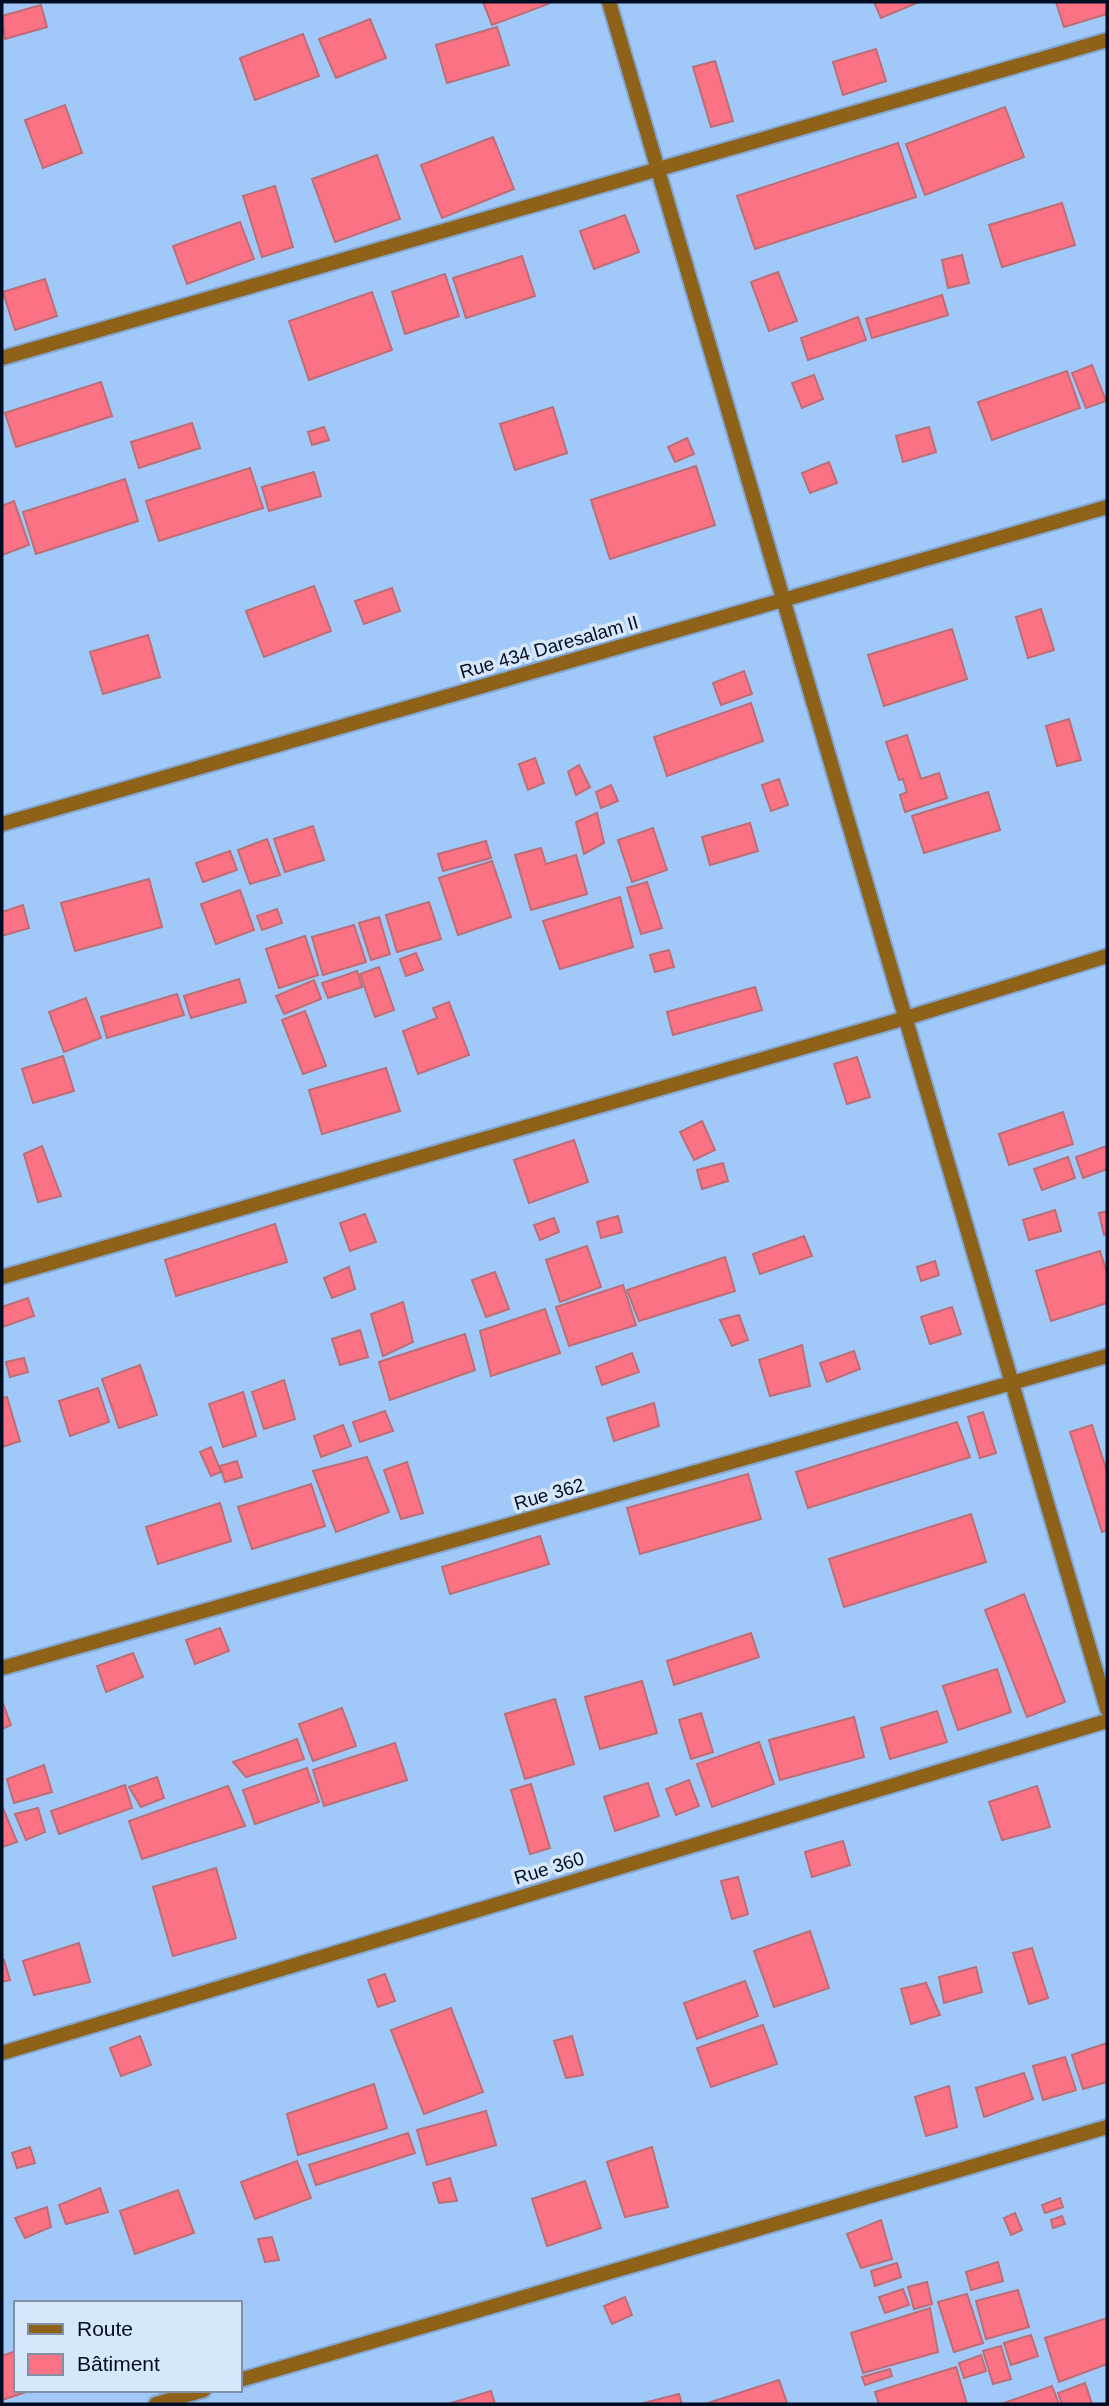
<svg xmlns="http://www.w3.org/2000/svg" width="1109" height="2406" font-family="Helvetica,sans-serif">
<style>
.building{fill:#fb7285;stroke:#bd6d75;stroke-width:2}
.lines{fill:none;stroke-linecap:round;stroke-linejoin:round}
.minor-casing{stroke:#83a7d3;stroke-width:18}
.minor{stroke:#8f621a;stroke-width:14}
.labels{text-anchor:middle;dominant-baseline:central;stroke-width:7;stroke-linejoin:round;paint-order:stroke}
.street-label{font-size:19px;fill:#000e24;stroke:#d7e7fa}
</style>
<rect width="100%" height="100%" fill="#a0c8f9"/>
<g class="building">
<polygon points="483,2 547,2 548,4 492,25"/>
<polygon points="874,2 919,2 881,18"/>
<polygon points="1056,2 1107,2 1107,14 1064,27"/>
<polygon points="41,5 47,27 5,39 2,16"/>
<polygon points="370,19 386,58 336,78 319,39"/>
<polygon points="497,27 509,65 447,83 436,45"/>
<polygon points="303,34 319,76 255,100 240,58"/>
<polygon points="876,49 886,81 843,95 833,62"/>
<polygon points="715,61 733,121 711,127 693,67"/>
<polygon points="65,105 82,153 43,168 25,120"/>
<polygon points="1005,107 1024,157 925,195 906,144"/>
<polygon points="493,137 514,189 442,218 421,165"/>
<polygon points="898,143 916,197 755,249 737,196"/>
<polygon points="377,155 400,219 335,242 312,179"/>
<polygon points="275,186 293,247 262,257 243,196"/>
<polygon points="1062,203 1075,245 1002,267 989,225"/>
<polygon points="625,215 639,252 594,269 580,231"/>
<polygon points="240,222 254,259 187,284 173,246"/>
<polygon points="962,255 969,283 948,288 942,260"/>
<polygon points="522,256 535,296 466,318 453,278"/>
<polygon points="778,272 797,321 769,331 751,282"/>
<polygon points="445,274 459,316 405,334 392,292"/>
<polygon points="45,279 57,316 15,330 3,292"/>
<polygon points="372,292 392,350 309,380 289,321"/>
<polygon points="942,295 948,315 872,338 866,319"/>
<polygon points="858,317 866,340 808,360 801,338"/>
<polygon points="1092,365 1106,401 1086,408 1072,373"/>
<polygon points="1067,371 1080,408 992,440 978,402"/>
<polygon points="814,375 823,399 802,408 792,383"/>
<polygon points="101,382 112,416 16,447 5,413"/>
<polygon points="553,407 567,453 515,470 500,424"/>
<polygon points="192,423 200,448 139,468 131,442"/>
<polygon points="324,427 329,440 312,445 308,432"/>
<polygon points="929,427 936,452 903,462 896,436"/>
<polygon points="687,438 694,454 675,462 668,447"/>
<polygon points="829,462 837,483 810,493 802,473"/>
<polygon points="696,466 715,525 610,559 591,500"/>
<polygon points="250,468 263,508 159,541 146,501"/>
<polygon points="314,472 321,496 269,511 262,487"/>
<polygon points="125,479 138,521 36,554 23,512"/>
<polygon points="14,501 29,545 2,555 2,506"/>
<polygon points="314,586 331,631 264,657 246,611"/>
<polygon points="392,588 400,611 364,624 355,601"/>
<polygon points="1041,609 1054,650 1028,658 1016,617"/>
<polygon points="952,629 967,679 884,706 868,655"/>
<polygon points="148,635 160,677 103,694 90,652"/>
<polygon points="744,671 752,694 721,705 713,683"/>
<polygon points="751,703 763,741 667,776 654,737"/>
<polygon points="1069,719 1081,760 1057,766 1046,726"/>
<polygon points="907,735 921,779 939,773 947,798 905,812 900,795 907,792 903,779 899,780 886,742"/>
<polygon points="535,758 544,783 528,790 519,764"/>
<polygon points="579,765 590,787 576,795 568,772"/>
<polygon points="779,779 788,805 771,811 762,785"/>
<polygon points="611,785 618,801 601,808 596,792"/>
<polygon points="988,792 1000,830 924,853 912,816"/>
<polygon points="597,813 604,843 584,854 576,822"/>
<polygon points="750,823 758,851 710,865 702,837"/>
<polygon points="313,826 324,860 285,872 274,839"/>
<polygon points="653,828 667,870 632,882 618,840"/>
<polygon points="267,839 280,875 250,884 238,850"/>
<polygon points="486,841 491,858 443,871 438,854"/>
<polygon points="541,848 546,864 576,855 587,894 531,910 515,855"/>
<polygon points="230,851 237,870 203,882 196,863"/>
<polygon points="492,861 511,917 458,935 439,878"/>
<polygon points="149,879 162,927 75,951 61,903"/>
<polygon points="647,882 662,928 641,934 627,888"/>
<polygon points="240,890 254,930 216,944 201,904"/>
<polygon points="620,897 633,947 560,969 543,921"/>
<polygon points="429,902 441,939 397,952 386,915"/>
<polygon points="23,905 29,928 2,936 2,912"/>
<polygon points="277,909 282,923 262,930 257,916"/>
<polygon points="379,917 390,954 371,960 359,923"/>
<polygon points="354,925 366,962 323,975 312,937"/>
<polygon points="305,936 318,975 279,988 266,949"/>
<polygon points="669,950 674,967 655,972 650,955"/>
<polygon points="416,953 423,970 406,976 400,959"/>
<polygon points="379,967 394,1010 375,1017 360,974"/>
<polygon points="357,971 362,987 328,998 322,983"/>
<polygon points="239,979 246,1002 191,1018 184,996"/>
<polygon points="314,980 321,999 284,1014 276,996"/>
<polygon points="755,987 762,1010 673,1035 667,1012"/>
<polygon points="177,994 184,1015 107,1038 101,1017"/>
<polygon points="86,998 101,1038 64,1052 49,1012"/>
<polygon points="449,1002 469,1055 418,1074 403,1031 437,1018 433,1008"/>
<polygon points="305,1011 326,1066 303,1074 282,1020"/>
<polygon points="63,1056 74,1091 33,1103 22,1069"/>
<polygon points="857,1057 870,1097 847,1104 834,1064"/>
<polygon points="386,1068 400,1111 322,1134 309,1090"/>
<polygon points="1063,1112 1073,1144 1009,1165 999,1134"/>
<polygon points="702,1121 715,1150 694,1160 680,1132"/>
<polygon points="574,1140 588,1182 529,1203 514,1160"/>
<polygon points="42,1146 61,1196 38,1202 24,1154"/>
<polygon points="1107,1146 1107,1169 1083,1178 1076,1157"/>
<polygon points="1068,1157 1075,1178 1042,1190 1034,1169"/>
<polygon points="723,1163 728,1181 702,1189 697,1170"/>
<polygon points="1055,1210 1061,1231 1029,1240 1023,1220"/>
<polygon points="1107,1211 1107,1234 1104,1235 1099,1213"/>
<polygon points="365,1214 376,1242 350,1251 340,1223"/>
<polygon points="618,1216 622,1232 601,1238 597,1222"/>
<polygon points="554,1218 559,1232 540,1240 534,1225"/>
<polygon points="275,1224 287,1262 176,1296 165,1260"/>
<polygon points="804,1236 812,1256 760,1274 753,1254"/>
<polygon points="587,1246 601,1287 560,1302 546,1260"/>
<polygon points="1100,1251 1107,1273 1107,1303 1051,1321 1036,1271"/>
<polygon points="725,1257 735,1291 639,1321 627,1290"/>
<polygon points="935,1261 939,1275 921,1281 917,1267"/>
<polygon points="349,1267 355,1289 332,1298 324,1278"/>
<polygon points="495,1272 509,1309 486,1317 472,1280"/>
<polygon points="623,1285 636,1325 569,1346 556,1307"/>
<polygon points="28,1298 34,1316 2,1327 2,1307"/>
<polygon points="403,1302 413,1342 383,1356 371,1314"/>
<polygon points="952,1307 961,1334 930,1344 921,1317"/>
<polygon points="545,1309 560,1353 491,1376 480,1331"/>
<polygon points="739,1315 748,1340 732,1346 720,1320"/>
<polygon points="360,1330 368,1357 340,1365 332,1339"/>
<polygon points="465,1334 475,1370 390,1400 379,1362"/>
<polygon points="802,1345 810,1386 770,1396 759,1360"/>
<polygon points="854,1351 860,1369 827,1382 820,1363"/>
<polygon points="632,1353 639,1372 602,1385 596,1367"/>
<polygon points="24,1358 28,1372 10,1377 6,1362"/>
<polygon points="140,1365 157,1415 119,1428 102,1379"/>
<polygon points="284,1380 295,1419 264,1429 252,1392"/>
<polygon points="98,1388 109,1422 70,1436 59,1401"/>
<polygon points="243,1392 256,1436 223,1447 209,1404"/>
<polygon points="7,1397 20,1441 2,1447 2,1398"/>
<polygon points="654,1403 659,1426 614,1441 607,1418"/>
<polygon points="385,1411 393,1431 360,1442 353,1422"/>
<polygon points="983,1412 996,1453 980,1458 968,1417"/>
<polygon points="957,1422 970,1457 808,1508 796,1472"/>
<polygon points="343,1425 351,1446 321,1457 314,1436"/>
<polygon points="1092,1425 1107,1472 1107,1530 1102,1532 1070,1432"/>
<polygon points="211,1447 221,1472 211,1476 200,1452"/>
<polygon points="367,1457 389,1512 336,1532 313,1471"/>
<polygon points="237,1461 242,1477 225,1482 220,1466"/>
<polygon points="407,1462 423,1513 401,1519 384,1470"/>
<polygon points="748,1474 761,1519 640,1554 627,1508"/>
<polygon points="311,1484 325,1526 252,1549 238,1507"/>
<polygon points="220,1503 231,1541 158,1564 146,1527"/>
<polygon points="971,1514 986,1562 844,1607 829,1559"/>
<polygon points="540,1536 549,1564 450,1594 442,1567"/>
<polygon points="1024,1594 1065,1702 1027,1717 985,1610"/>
<polygon points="220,1628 229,1651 195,1664 186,1640"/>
<polygon points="751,1633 759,1657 674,1685 667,1661"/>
<polygon points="133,1653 143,1677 106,1692 97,1666"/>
<polygon points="997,1669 1011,1712 958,1730 943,1686"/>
<polygon points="642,1681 657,1733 600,1749 585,1697"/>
<polygon points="555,1699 574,1764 525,1779 505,1714"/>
<polygon points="2,1701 11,1725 2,1729"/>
<polygon points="342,1708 356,1746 313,1761 299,1724"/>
<polygon points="937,1711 947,1742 890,1759 881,1728"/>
<polygon points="701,1713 713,1752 691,1759 679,1720"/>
<polygon points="854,1717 864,1757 780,1780 769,1740"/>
<polygon points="297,1739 304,1759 246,1777 233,1762"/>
<polygon points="759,1742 774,1784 712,1807 697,1764"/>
<polygon points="395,1743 407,1780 324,1806 313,1770"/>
<polygon points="44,1765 52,1792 14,1803 7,1779"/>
<polygon points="307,1768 319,1802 255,1824 243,1790"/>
<polygon points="157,1777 164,1798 141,1807 129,1787"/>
<polygon points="689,1780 699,1806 676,1815 666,1789"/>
<polygon points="648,1783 659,1816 615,1831 604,1797"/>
<polygon points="531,1784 550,1848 530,1854 511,1790"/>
<polygon points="125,1785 132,1808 59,1834 51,1811"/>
<polygon points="228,1786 245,1826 142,1859 129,1821"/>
<polygon points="1037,1786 1050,1827 1002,1840 989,1802"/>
<polygon points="2,1806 17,1842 2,1847"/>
<polygon points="38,1808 45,1832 26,1840 15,1814"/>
<polygon points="843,1841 850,1865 812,1877 805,1852"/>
<polygon points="216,1868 236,1938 173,1956 153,1887"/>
<polygon points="738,1877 748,1914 732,1919 721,1881"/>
<polygon points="810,1931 829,1988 774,2007 754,1951"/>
<polygon points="79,1943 90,1982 34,1995 23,1961"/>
<polygon points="1032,1948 1048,1998 1029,2004 1013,1953"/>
<polygon points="4,1960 10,1980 2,1982 2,1961"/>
<polygon points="976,1967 982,1992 944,2003 939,1977"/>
<polygon points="385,1974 395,2001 378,2007 368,1980"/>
<polygon points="745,1981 758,2016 697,2039 684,2003"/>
<polygon points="926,1983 940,2015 911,2024 901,1989"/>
<polygon points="451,2008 483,2092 424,2114 391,2030"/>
<polygon points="763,2025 777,2064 711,2087 697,2048"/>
<polygon points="140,2036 151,2065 121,2076 110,2048"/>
<polygon points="572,2036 583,2075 566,2078 554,2041"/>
<polygon points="1107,2043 1107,2082 1083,2089 1072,2055"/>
<polygon points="1065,2057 1076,2090 1043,2100 1033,2066"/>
<polygon points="1024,2073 1033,2099 984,2117 976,2088"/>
<polygon points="374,2084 387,2128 298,2155 287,2114"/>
<polygon points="949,2086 957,2127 926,2136 915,2097"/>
<polygon points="486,2111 496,2145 427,2165 417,2130"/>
<polygon points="408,2133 415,2153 316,2185 309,2165"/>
<polygon points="30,2147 35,2163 17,2168 12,2153"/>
<polygon points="652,2147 668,2207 625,2217 607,2162"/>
<polygon points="297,2161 311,2198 255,2219 241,2182"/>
<polygon points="450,2178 457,2201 439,2203 433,2183"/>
<polygon points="585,2181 601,2228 547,2246 532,2199"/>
<polygon points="100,2188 108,2212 66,2224 59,2205"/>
<polygon points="178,2190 194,2233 135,2254 120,2211"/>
<polygon points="1060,2198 1063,2207 1045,2213 1042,2205"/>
<polygon points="47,2207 51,2227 25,2238 15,2218"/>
<polygon points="1015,2213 1022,2230 1011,2235 1004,2218"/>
<polygon points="1062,2216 1065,2224 1053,2228 1051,2220"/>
<polygon points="881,2220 892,2259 861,2268 847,2234"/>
<polygon points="272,2237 279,2260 265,2262 258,2239"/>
<polygon points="998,2262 1003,2281 971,2290 966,2272"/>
<polygon points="897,2263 901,2277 875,2286 871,2271"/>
<polygon points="927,2282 932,2304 914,2309 908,2287"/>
<polygon points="903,2289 909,2305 885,2313 879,2297"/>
<polygon points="1018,2290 1029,2327 986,2339 976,2301"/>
<polygon points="967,2294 983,2343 954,2352 938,2302"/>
<polygon points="625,2297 632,2315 612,2324 604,2306"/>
<polygon points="930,2308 938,2352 863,2373 851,2333"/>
<polygon points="1107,2318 1107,2364 1059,2382 1045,2338"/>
<polygon points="1031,2335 1038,2356 1011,2365 1004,2343"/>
<polygon points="1001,2346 1011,2379 993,2384 983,2351"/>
<polygon points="16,2351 16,2390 29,2391 2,2400 2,2356"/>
<polygon points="981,2355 986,2371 964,2378 959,2363"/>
<polygon points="956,2367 967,2404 879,2404 875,2392"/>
<polygon points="890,2369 892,2376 865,2385 862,2377"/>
<polygon points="779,2380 787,2403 705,2404"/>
<polygon points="1085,2383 1092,2404 1062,2404 1058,2393"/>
<polygon points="1052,2386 1059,2404 1001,2404"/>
<polygon points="491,2391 495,2404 448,2404"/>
<polygon points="679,2394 682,2404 640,2404"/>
</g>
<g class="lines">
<g class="minor-casing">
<g id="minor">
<polyline points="609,2 1107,1709"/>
<polyline points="2,358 1107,40"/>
<polyline points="2,824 1107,507"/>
<polyline points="2,1277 906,1018 1107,956"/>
<polyline points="2,1668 1107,1356"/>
<polyline points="2,2053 1107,1721"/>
<polyline points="240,2380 1107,2127"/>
<polyline points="156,2404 204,2390"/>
</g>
</g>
<use href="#minor" class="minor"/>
</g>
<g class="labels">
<g class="street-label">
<text transform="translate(549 647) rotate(-16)">Rue 434 Daresalam II</text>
<text transform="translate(549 1494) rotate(-16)">Rue 362</text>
<text transform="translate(549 1868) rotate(-17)">Rue 360</text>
</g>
</g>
<rect width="1109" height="2406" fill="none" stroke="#000e24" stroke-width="7"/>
<rect x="14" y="2301" width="228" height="91" fill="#d7e7fa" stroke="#8190a4" stroke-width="2"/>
<rect x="28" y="2324" width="35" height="10" fill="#8f621a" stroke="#8190a4" stroke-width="2"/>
<text x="77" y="2336" font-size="21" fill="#000e24">Route</text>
<rect x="28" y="2354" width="35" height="21" fill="#fb7285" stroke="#8190a4" stroke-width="2"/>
<text x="77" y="2371" font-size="21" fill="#000e24">Bâtiment</text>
</svg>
